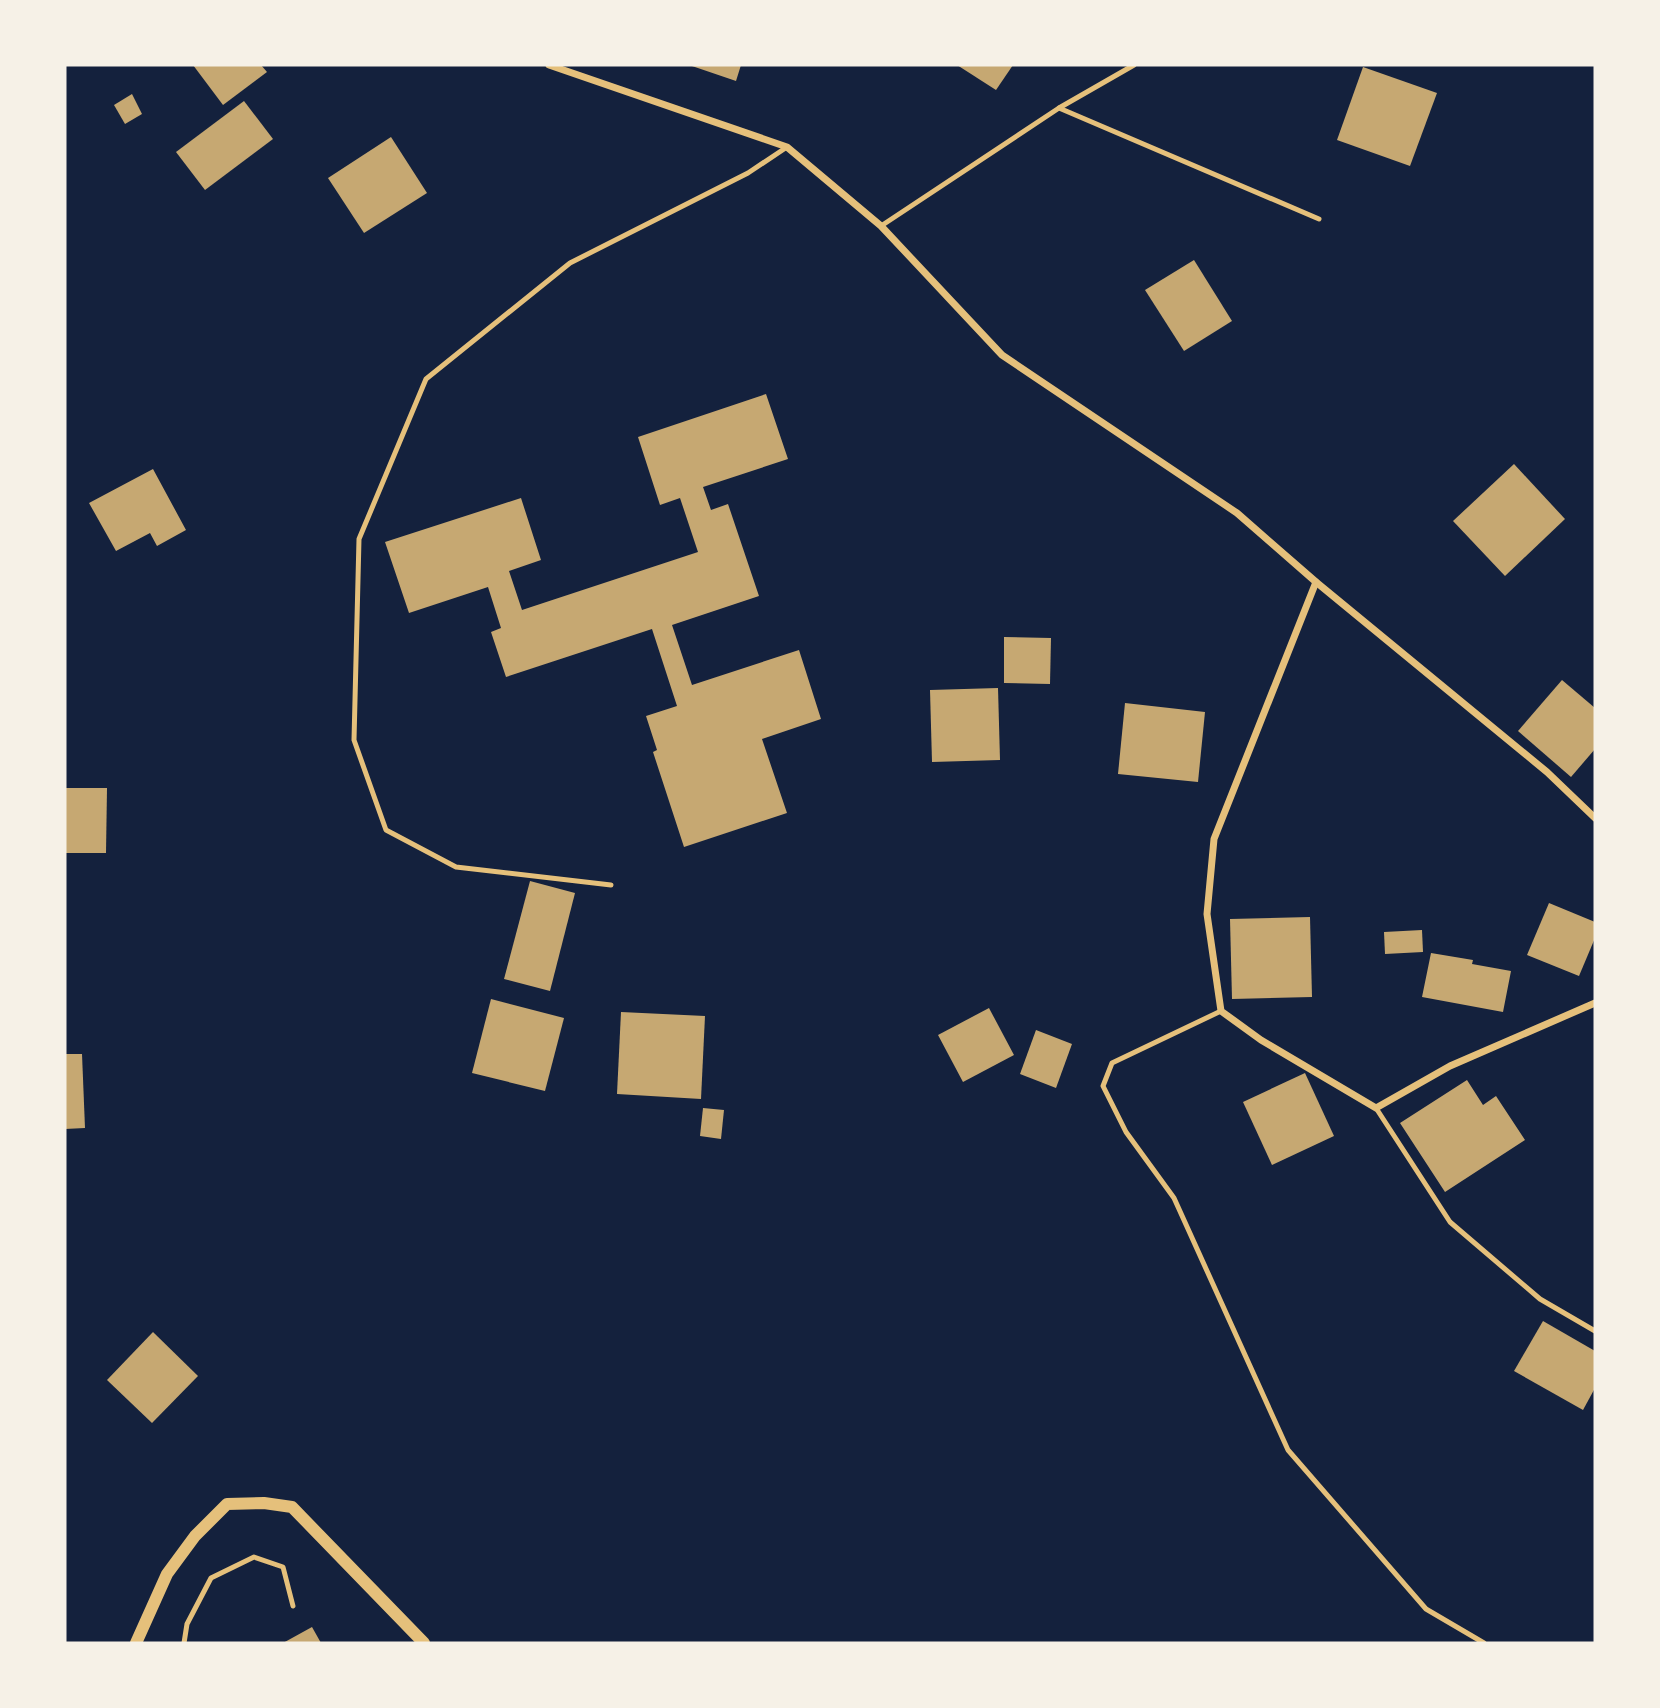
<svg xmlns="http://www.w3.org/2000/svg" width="1660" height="1708" font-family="'Archivo Narrow',sans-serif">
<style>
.building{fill:#c6a872}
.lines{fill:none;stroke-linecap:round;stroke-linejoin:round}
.service{stroke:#e5c07b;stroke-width:5}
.minor{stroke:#e5c07b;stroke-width:7}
.tertiary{stroke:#e5c07b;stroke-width:12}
</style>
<rect width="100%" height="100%" fill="#14213d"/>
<g class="building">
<polygon points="193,65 261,65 267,72 223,105"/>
<polygon points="689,65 741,65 736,81"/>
<polygon points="957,65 1013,65 996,90"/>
<polygon points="1363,67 1437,93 1410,166 1337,140"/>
<polygon points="132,94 142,114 125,124 114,105"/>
<polygon points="244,101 273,139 205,190 176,152"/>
<polygon points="391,137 427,193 364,233 328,178"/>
<polygon points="1194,260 1232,321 1184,351 1145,290"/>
<polygon points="766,394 788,459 703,487 711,510 728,504 759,596 672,625 692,685 799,650 821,719 762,739 787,813 684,847 653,752 657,750 646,716 677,706 652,629 506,677 491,632 501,628 488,587 409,613 385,542 521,498 541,560 509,571 522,610 698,552 680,498 660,505 638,437"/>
<polygon points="1514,464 1565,519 1505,576 1453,521"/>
<polygon points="153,469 186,530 157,546 150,533 116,551 89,503"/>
<polygon points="1004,637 1051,638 1050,684 1004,683"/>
<polygon points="1562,680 1595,708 1595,749 1571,777 1518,731"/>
<polygon points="998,688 1000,760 932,762 930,690"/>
<polygon points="1125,703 1205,712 1198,782 1118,774"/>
<polygon points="65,788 107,788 106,853 65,853"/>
<polygon points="530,881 575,893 550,991 504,979"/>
<polygon points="1549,903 1595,922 1595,938 1579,976 1527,955"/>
<polygon points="1310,917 1312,997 1232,999 1230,919"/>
<polygon points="1422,930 1423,952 1385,954 1384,932"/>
<polygon points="1431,953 1473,960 1472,964 1511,971 1503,1012 1422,997"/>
<polygon points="491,999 564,1018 545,1091 472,1073"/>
<polygon points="989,1008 1014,1055 963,1082 938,1035"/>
<polygon points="621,1012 705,1016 701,1099 617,1094"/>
<polygon points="1036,1030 1072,1044 1056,1088 1020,1074"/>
<polygon points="65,1054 82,1054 85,1128 65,1129"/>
<polygon points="1305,1073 1334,1136 1272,1165 1243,1102"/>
<polygon points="1467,1080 1483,1105 1496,1096 1525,1140 1445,1192 1400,1123"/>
<polygon points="703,1108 724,1110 721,1139 700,1136"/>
<polygon points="1543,1321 1595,1351 1595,1388 1583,1410 1514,1371"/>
<polygon points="153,1332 198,1376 152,1423 107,1380"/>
<polygon points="312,1627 321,1643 283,1643"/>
</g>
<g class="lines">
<g class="service">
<polyline points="1059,108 1319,219"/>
<polyline points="881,226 1059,108 1134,65"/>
<polyline points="611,885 456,867 386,830 354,740 359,539 426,379 570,263 748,173 787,147"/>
<polyline points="1221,1011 1112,1063 1103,1086 1126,1132 1174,1198 1288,1450 1426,1609 1484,1643"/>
<polyline points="1376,1108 1450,1222 1540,1299 1595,1331"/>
<polyline points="184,1643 187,1624 211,1578 254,1557 283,1567 293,1606"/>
</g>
<g class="minor">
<polyline points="549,65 787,147 881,226 1002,355 1237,513 1316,582 1547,772 1595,818"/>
<polyline points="1316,582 1214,839 1207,914 1221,1011 1261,1040 1376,1108 1450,1066 1595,1003"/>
</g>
<polyline class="tertiary" points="136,1643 167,1574 195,1536 227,1504 264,1503 292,1507 424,1643"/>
</g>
<rect width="1660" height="1708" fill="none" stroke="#f6f1e7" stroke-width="133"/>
</svg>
